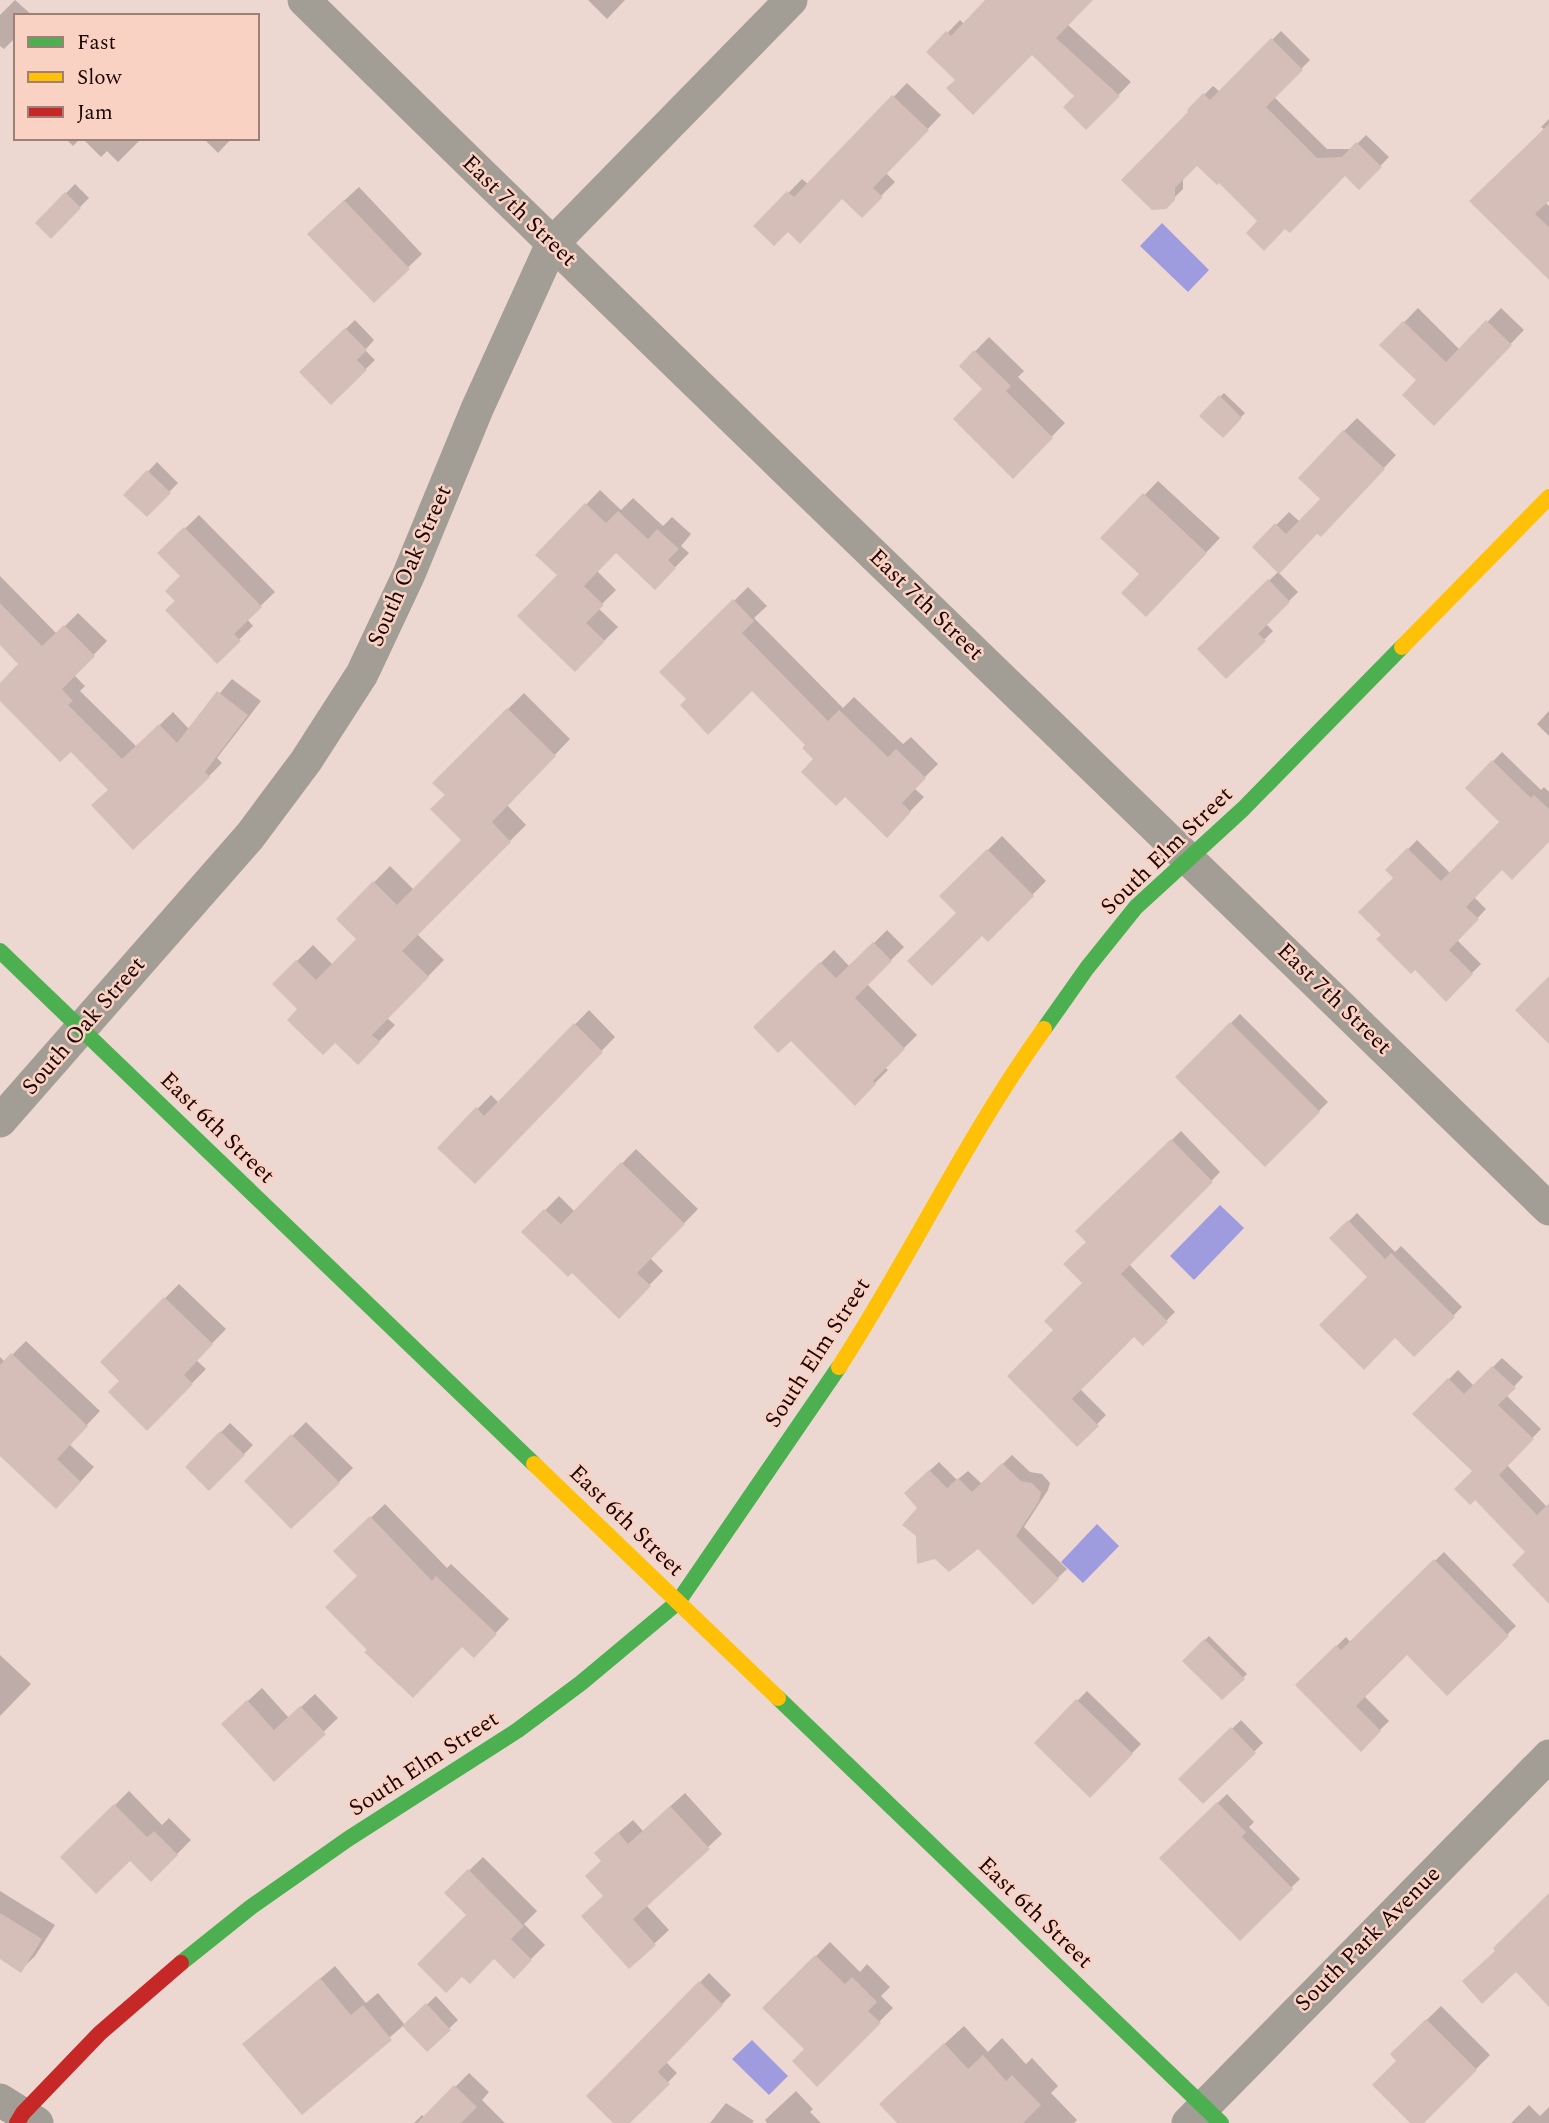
<svg xmlns="http://www.w3.org/2000/svg" width="1549" height="2123" font-family="Spectral,serif">
<style>
.water{fill:#9f9bdf}
.shadow{fill:#0003}
.building{fill:#d5beb7}
.lines{fill:none;stroke-linecap:round;stroke-linejoin:round}
.street{stroke:#a29d95;stroke-width:33}
.fast{stroke:#4caf50;stroke-width:16}
.slow{stroke:#ffc107;stroke-width:16}
.jam{stroke:#c62828;stroke-width:16}
.labels{text-anchor:middle;dominant-baseline:central;stroke-width:5;stroke-linejoin:round;paint-order:stroke}
.street-label{font-size:23px;fill:#1a0501;stroke:#fad2c4}
</style>
<rect width="100%" height="100%" fill="#edd8d1"/>
<g class="water">
<polygon points="1162,223 1209,270 1188,292 1140,246"/>
<polygon points="1220,1205 1244,1228 1194,1280 1170,1256"/>
<polygon points="1097,1524 1119,1546 1083,1583 1061,1562"/>
<polygon points="752,2040 788,2076 769,2095 732,2059"/>
</g>
<g class="shadow">
<polygon points="15,0 33,16 16,16 16,37 4,49 0,46 0,15"/>
<polygon points="588,0 625,0 607,19"/>
<polygon points="987,0 1091,0 1067,24 1131,82 1086,128 1077,96 1032,53 957,79 929,52 960,20 964,24"/>
<polygon points="1281,31 1310,60 1274,97 1327,149 1352,149 1366,135 1389,157 1359,188 1345,174 1285,227 1260,221 1219,181 1197,164 1183,177 1183,189 1165,207 1191,112 1189,110 1213,86 1220,92"/>
<polygon points="907,83 941,115 886,173 895,182 862,215 843,197 788,230 756,226 802,179 808,184"/>
<polygon points="1549,119 1549,198 1545,202 1549,206 1549,278 1471,201 1545,130 1541,127"/>
<polygon points="65,138 81,138 73,146"/>
<polygon points="82,138 142,138 118,162 107,151 101,157"/>
<polygon points="203,138 232,138 218,153"/>
<polygon points="75,184 89,198 51,236 37,223"/>
<polygon points="359,187 422,254 374,300 323,220"/>
<polygon points="1418,308 1460,350 1501,308 1524,330 1434,423 1418,380 1382,345"/>
<polygon points="355,320 374,340 365,350 375,360 331,403 301,372"/>
<polygon points="989,337 1024,371 1018,377 1065,423 1013,476 985,389 961,366"/>
<polygon points="1224,393 1245,413 1223,436 1201,416"/>
<polygon points="1357,418 1396,455 1334,522 1317,532 1278,572 1298,592 1266,624 1273,631 1226,677 1199,649 1279,571 1255,547 1289,512 1300,522 1322,499 1344,431"/>
<polygon points="157,462 178,483 147,515 126,495"/>
<polygon points="1158,481 1220,538 1160,601 1141,574 1103,538"/>
<polygon points="600,490 621,510 633,498 663,526 672,517 691,534 681,546 689,553 655,588 616,550 597,571 616,590 598,608 618,627 575,670 559,575 538,555"/>
<polygon points="199,515 275,592 247,619 253,626 217,661 177,601 183,576 160,553"/>
<polygon points="0,576 57,634 78,613 107,641 74,675 85,686 80,691 137,747 173,712 189,729 232,679 261,701 217,758 222,763 209,776 110,790 71,749 0,699 0,685 21,664 0,643"/>
<polygon points="748,587 767,606 754,618 843,708 854,697 903,744 911,737 938,764 914,788 924,797 887,835 816,759 808,745 752,689 688,699 662,672"/>
<polygon points="524,693 570,739 507,805 526,825 417,934 444,960 387,1018 395,1025 358,1063 274,984 313,945 333,965 359,939 338,919 390,866 414,890 463,840 447,795 434,783"/>
<polygon points="1549,711 1549,736 1537,724"/>
<polygon points="1502,752 1541,790 1544,787 1549,792 1549,840 1502,868 1474,897 1486,909 1457,940 1481,964 1446,999 1383,935 1395,878 1388,870 1417,840 1451,874 1501,822 1467,788"/>
<polygon points="1002,836 1046,881 988,940 942,896"/>
<polygon points="887,930 904,947 867,984 917,1035 885,1067 888,1070 855,1103 791,1039 755,1027 834,950 850,967"/>
<polygon points="589,1010 615,1037 475,1182 439,1148 491,1095 499,1103"/>
<polygon points="1240,1014 1328,1102 1265,1165 1177,1077"/>
<polygon points="1181,1131 1220,1172 1129,1264 1175,1312 1143,1344 1134,1335 1080,1389 1106,1415 1077,1445 1056,1330 1084,1283 1088,1242 1078,1231"/>
<polygon points="636,1149 698,1209 650,1258 663,1271 619,1316 572,1271 524,1232 559,1196 575,1212"/>
<polygon points="1357,1213 1395,1252 1401,1246 1462,1307 1414,1355 1369,1277 1332,1238"/>
<polygon points="179,1284 226,1329 196,1360 206,1369 147,1429 122,1381 102,1362"/>
<polygon points="26,1341 100,1411 69,1444 94,1467 70,1493 0,1454 0,1357 5,1362"/>
<polygon points="1502,1358 1523,1377 1506,1395 1541,1429 1507,1465 1547,1507 1549,1506 1549,1587 1474,1471 1415,1414 1458,1370 1474,1386"/>
<polygon points="306,1422 353,1468 313,1508 247,1481"/>
<polygon points="230,1423 253,1445 209,1489 187,1467"/>
<polygon points="1012,1455 1030,1472 1042,1474 1050,1483 1048,1490 1024,1527 1067,1569 1033,1602 978,1546 920,1508 915,1484 939,1462 957,1480 968,1471 982,1484"/>
<polygon points="385,1504 447,1568 451,1564 509,1619 474,1656 462,1645 369,1650 359,1576 336,1551"/>
<polygon points="1444,1552 1516,1626 1447,1694 1407,1652 1364,1696 1389,1721 1361,1749 1297,1685 1346,1637 1351,1643"/>
<polygon points="1209,1636 1247,1674 1222,1698 1184,1661"/>
<polygon points="0,1655 31,1684 0,1716"/>
<polygon points="262,1688 289,1718 315,1694 338,1718 274,1779 237,1711"/>
<polygon points="1087,1691 1141,1744 1090,1796 1036,1743"/>
<polygon points="1241,1720 1263,1743 1203,1802 1181,1779"/>
<polygon points="129,1791 162,1825 169,1818 191,1840 151,1880 130,1858 63,1857"/>
<polygon points="685,1793 722,1834 646,1905 669,1930 629,1967 605,1896 603,1860 610,1840 633,1820 643,1831"/>
<polygon points="1227,1794 1254,1822 1249,1827 1300,1879 1240,1938 1161,1858"/>
<polygon points="483,1857 537,1911 524,1924 545,1945 514,1976 494,1957 468,1915 446,1893"/>
<polygon points="0,1891 55,1925 35,1956 21,1970 0,1957"/>
<polygon points="830,1942 860,1972 867,1964 890,1987 881,1996 893,2008 817,2084 807,2049 765,2008"/>
<polygon points="335,1966 366,2003 378,1993 405,2025 436,1996 458,2020 427,2050 404,2025 302,2113 244,2044"/>
<polygon points="709,1973 731,1995 666,2062 677,2073 628,2123 616,2123 588,2096"/>
<polygon points="1441,2006 1490,2055 1422,2123 1412,2123 1399,2061 1392,2054"/>
<polygon points="964,2026 988,2052 1002,2038 1026,2064 1032,2058 1058,2086 1051,2093 1077,2120 1074,2123 900,2123 900,2085"/>
<polygon points="469,2073 489,2092 482,2100 505,2123 414,2123 422,2115 425,2118"/>
<polygon points="796,2091 813,2109 810,2112 821,2123 767,2123 765,2120"/>
<polygon points="726,2103 754,2121 752,2123 710,2123"/>
<polygon points="1529,2105 1540,2116 1549,2107 1549,2123 1511,2123"/>
</g>
<g class="building">
<polygon points="985,0 1093,0 1056,38 1120,96 1086,130 1063,107 1074,96 1032,55 973,115 946,88 955,80 926,52 946,31 951,36"/>
<polygon points="1271,38 1303,70 1266,107 1317,158 1342,157 1356,142 1382,167 1359,190 1345,176 1290,233 1285,229 1264,251 1246,233 1257,221 1219,183 1217,185 1197,166 1175,188 1175,200 1166,209 1152,210 1121,180 1188,112 1187,110 1203,93 1210,100"/>
<polygon points="892,95 929,130 873,188 883,197 862,218 842,199 800,244 788,232 774,246 753,226 787,191 794,197"/>
<polygon points="1549,124 1549,201 1535,214 1549,227 1549,280 1469,201"/>
<polygon points="65,192 81,208 51,239 35,223"/>
<polygon points="344,200 410,269 374,303 307,234"/>
<polygon points="1486,320 1512,345 1434,426 1402,395 1416,380 1379,345 1403,321 1446,362"/>
<polygon points="345,328 367,350 357,360 367,370 331,405 299,372"/>
<polygon points="974,350 1011,386 1006,391 1053,438 1013,479 953,419 982,389 959,366"/>
<polygon points="1219,395 1242,418 1223,438 1199,416"/>
<polygon points="1343,430 1385,469 1321,537 1317,534 1279,574 1252,547 1275,523 1286,534 1320,499 1298,478"/>
<polygon points="147,470 171,493 147,517 123,495"/>
<polygon points="1143,493 1207,553 1146,617 1121,593 1139,574 1100,538"/>
<polygon points="585,503 606,523 618,511 648,539 657,529 679,549 668,560 676,568 655,590 616,553 584,586 604,605 586,623 605,641 575,672 517,616 557,575 535,555"/>
<polygon points="184,527 262,607 234,634 241,641 217,664 165,610 175,601 165,591 180,576 157,553"/>
<polygon points="1268,579 1290,602 1258,634 1266,641 1226,679 1197,649"/>
<polygon points="733,599 754,621 742,633 828,721 839,710 888,757 896,749 926,778 902,803 911,812 887,838 845,797 836,806 801,772 813,759 802,748 805,745 752,691 708,735 680,705 686,699 659,672"/>
<polygon points="0,603 42,646 64,625 95,656 62,689 73,701 68,705 122,759 159,724 177,743 217,691 248,715 205,772 210,777 133,850 91,805 108,790 71,752 60,762 0,701 0,683 18,664 0,645"/>
<polygon points="507,708 556,756 492,822 511,842 402,951 429,977 372,1035 380,1042 358,1065 335,1043 323,1055 287,1020 297,1009 272,984 296,960 316,980 356,939 336,919 373,881 397,905 461,840 430,809 445,795 432,783"/>
<polygon points="1492,760 1531,798 1534,795 1549,809 1549,842 1512,880 1502,870 1466,907 1479,919 1449,950 1473,974 1446,1002 1415,970 1411,974 1376,939 1381,935 1358,912 1393,878 1385,870 1407,848 1441,881 1499,822 1465,788"/>
<polygon points="987,849 1034,896 988,942 982,936 932,986 907,961 956,913 939,896"/>
<polygon points="873,942 892,961 855,998 905,1049 873,1081 876,1084 855,1106 791,1041 778,1053 753,1027 820,962 836,978"/>
<polygon points="1549,976 1549,1044 1515,1010"/>
<polygon points="1230,1022 1320,1112 1265,1167 1175,1077"/>
<polygon points="574,1023 603,1052 475,1184 437,1148 476,1107 484,1116"/>
<polygon points="1171,1139 1213,1182 1121,1274 1168,1322 1143,1346 1134,1337 1072,1399 1099,1426 1077,1447 1007,1376 1053,1330 1044,1321 1082,1283 1063,1264 1086,1242 1075,1231"/>
<polygon points="621,1162 685,1224 637,1273 651,1286 619,1319 572,1273 568,1277 521,1232 544,1209 561,1224"/>
<polygon points="1348,1220 1385,1259 1391,1253 1455,1317 1414,1357 1395,1338 1364,1370 1319,1325 1367,1277 1329,1238"/>
<polygon points="164,1297 213,1344 184,1375 193,1384 147,1431 108,1392 119,1381 100,1362"/>
<polygon points="11,1353 88,1426 57,1459 81,1482 56,1509 0,1456 0,1365"/>
<polygon points="1492,1366 1516,1388 1498,1405 1534,1439 1499,1475 1537,1515 1549,1503 1549,1604 1512,1565 1525,1552 1475,1500 1470,1505 1454,1489 1472,1471 1412,1414 1448,1378 1464,1394"/>
<polygon points="220,1431 245,1455 209,1491 185,1467"/>
<polygon points="291,1434 340,1483 291,1529 244,1481"/>
<polygon points="1002,1463 1021,1481 1032,1483 1041,1492 1039,1501 1016,1536 1059,1579 1033,1605 978,1549 949,1572 935,1559 917,1564 916,1536 902,1525 917,1508 904,1493 929,1470 947,1488 958,1478 972,1492"/>
<polygon points="370,1516 432,1581 436,1576 497,1634 474,1658 462,1647 413,1698 364,1652 367,1650 325,1607 357,1576 333,1551"/>
<polygon points="1434,1559 1509,1636 1447,1696 1407,1655 1356,1706 1381,1731 1361,1752 1295,1685 1336,1645 1341,1650"/>
<polygon points="1204,1639 1245,1679 1222,1700 1182,1661"/>
<polygon points="1076,1699 1133,1754 1090,1798 1034,1743"/>
<polygon points="247,1700 274,1730 300,1706 326,1734 274,1782 221,1724"/>
<polygon points="1231,1727 1256,1753 1203,1804 1178,1779"/>
<polygon points="1217,1802 1246,1832 1242,1837 1293,1889 1240,1941 1159,1858"/>
<polygon points="114,1804 147,1837 154,1831 178,1855 151,1882 130,1861 96,1894 60,1857"/>
<polygon points="670,1806 710,1849 633,1919 656,1945 629,1969 581,1916 603,1896 585,1876 601,1861 594,1853 618,1832 628,1844"/>
<polygon points="468,1869 524,1926 511,1939 532,1960 514,1979 494,1959 470,1984 462,1977 446,1993 417,1964 466,1915 444,1893"/>
<polygon points="1549,1893 1549,2007 1516,1972 1482,2004 1462,1981 1495,1951 1493,1948"/>
<polygon points="0,1913 42,1939 21,1973 0,1959"/>
<polygon points="815,1955 845,1984 852,1977 877,2002 868,2011 881,2023 817,2087 792,2061 804,2049 762,2008"/>
<polygon points="320,1978 351,2015 363,2005 392,2040 302,2115 242,2044"/>
<polygon points="699,1981 723,2005 658,2072 670,2084 630,2123 613,2123 586,2096"/>
<polygon points="426,2003 451,2030 427,2052 402,2026"/>
<polygon points="1426,2019 1477,2070 1424,2123 1410,2123 1372,2085 1396,2061 1390,2054"/>
<polygon points="944,2043 968,2069 983,2055 1006,2081 1012,2075 1041,2105 1023,2123 897,2123 879,2104"/>
<polygon points="454,2085 477,2107 461,2123 417,2123"/>
</g>
<g class="lines">
<g class="street">
<path d="M304,0c412,406 831,805 1245,1209"/>
<polyline points="0,1121 250,836 306,761 362,674 409,574 477,409 552,244 791,0"/>
<polyline points="0,2100 37,2123"/>
<polyline points="1188,2123 1549,1756"/>
</g>
<g class="fast">
<polyline points="0,951 534,1464"/>
<polyline points="1044,1029 1087,968 1136,907 1243,809 1402,647"/>
<polyline points="778,1698 1221,2123"/>
<polyline points="181,1963 251,1907 348,1839 518,1730 581,1683 678,1602 839,1367"/>
</g>
<g class="slow">
<polyline points="1402,647 1549,497"/>
<path d="M839,1367c72,-111 128,-231 205,-338"/>
<polyline points="534,1464 778,1698"/>
</g>
<polyline class="jam" points="17,2123 23,2113 100,2033 181,1963"/>
</g>
<g class="labels">
<g class="street-label">
<text transform="translate(519 211) rotate(44)">East 7th Street</text>
<text transform="translate(410 566) rotate(-66)">South Oak Street</text>
<text transform="translate(926 605) rotate(44)">East 7th Street</text>
<text transform="translate(1167 851) rotate(-44)">South Elm Street</text>
<text transform="translate(1334 999) rotate(44)">East 7th Street</text>
<text transform="translate(84 1026) rotate(-49)">South Oak Street</text>
<text transform="translate(217 1128) rotate(44)">East 6th Street</text>
<text transform="translate(818 1353) rotate(-57)">South Elm Street</text>
<text transform="translate(626 1521) rotate(44)">East 6th Street</text>
<text transform="translate(424 1764) rotate(-33)">South Elm Street</text>
<text transform="translate(1035 1913) rotate(44)">East 6th Street</text>
<text transform="translate(1368 1939) rotate(-45)">South Park Avenue</text>
</g>
</g>
<rect x="14" y="14" width="245" height="126" fill="#fad2c4" stroke="#a08076" stroke-width="2"/>
<rect x="28" y="37" width="35" height="10" fill="#4caf50" stroke="#a08076" stroke-width="2"/>
<text x="77" y="49" font-size="21" fill="#1a0501">Fast</text>
<rect x="28" y="72" width="35" height="10" fill="#ffc107" stroke="#a08076" stroke-width="2"/>
<text x="77" y="84" font-size="21" fill="#1a0501">Slow</text>
<rect x="28" y="107" width="35" height="10" fill="#c62828" stroke="#a08076" stroke-width="2"/>
<text x="77" y="119" font-size="21" fill="#1a0501">Jam</text>
</svg>
